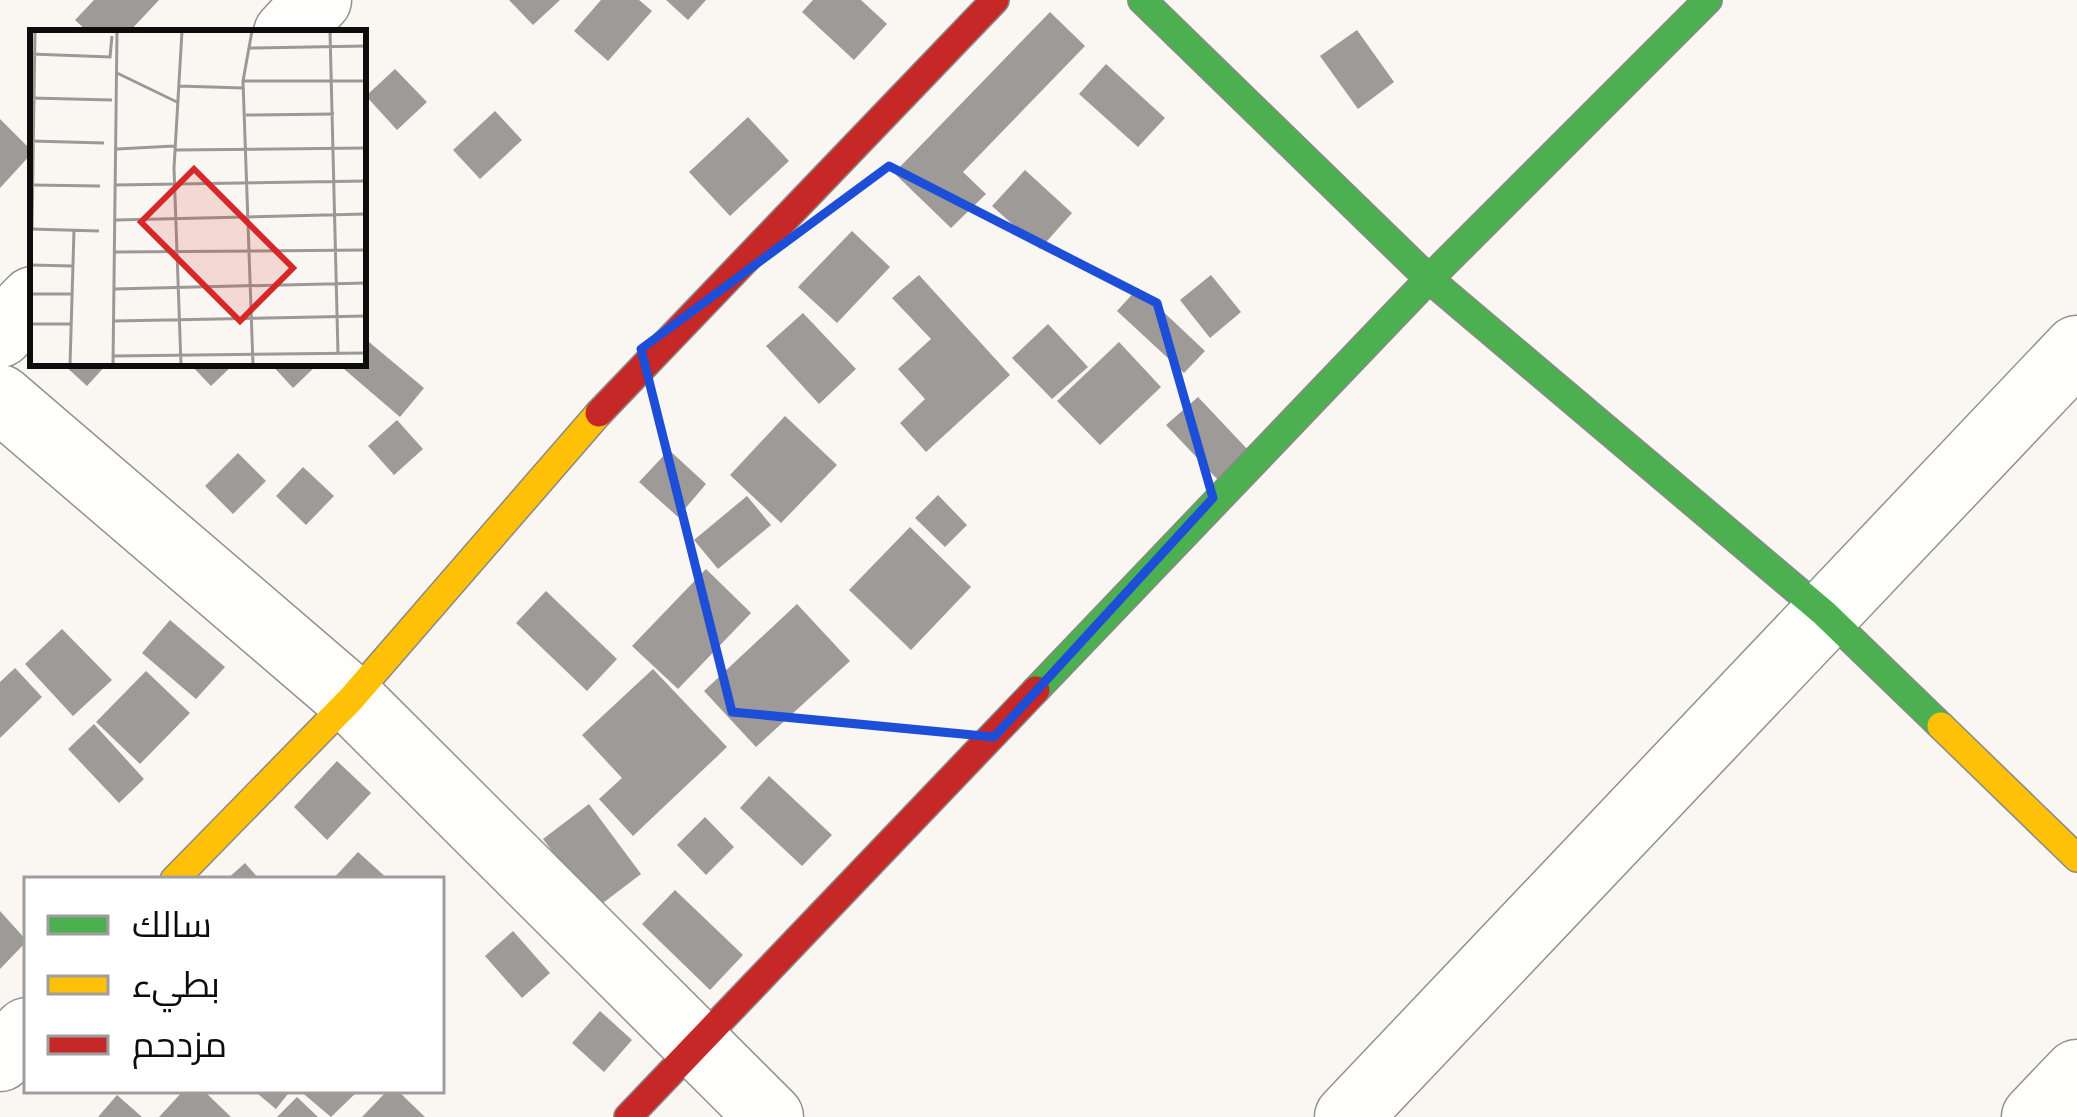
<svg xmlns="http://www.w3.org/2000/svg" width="2077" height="1117" font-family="Literata,Cairo,serif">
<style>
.building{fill:#9d9a97}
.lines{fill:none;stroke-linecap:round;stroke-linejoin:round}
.street-casing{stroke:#949290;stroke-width:69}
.fast-casing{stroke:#8a8987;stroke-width:30}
.slow-casing{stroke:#8a8987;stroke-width:30}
.jam-casing{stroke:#8a8987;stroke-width:30}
.street{stroke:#fefefd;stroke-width:66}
.fast{stroke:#4caf50;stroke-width:27}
.slow{stroke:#ffc107;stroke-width:27}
.jam{stroke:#c62828;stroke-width:27}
.marked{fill:none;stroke:#1d4ed8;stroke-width:9;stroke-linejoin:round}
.inset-road{fill:none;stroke:#9b9996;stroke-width:3}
.view{fill:#d62828;fill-opacity:0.15;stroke:#d62828;stroke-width:6}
.inset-edge{fill:none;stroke:#0d0d0d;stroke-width:6}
</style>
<rect width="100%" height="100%" fill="#faf7f2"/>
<g class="building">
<polygon points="94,0 159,0 128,33 89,33 75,20"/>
<polygon points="509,0 560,0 533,25"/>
<polygon points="601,0 639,0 652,11 608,61 574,31"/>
<polygon points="666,0 706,0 688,20"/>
<polygon points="813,0 861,0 887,24 854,60 802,12"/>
<polygon points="1050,12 1085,46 963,172 986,194 951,228 894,173"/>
<polygon points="1357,30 1394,82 1358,109 1320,56"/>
<polygon points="1106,64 1165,118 1138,147 1079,94"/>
<polygon points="395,69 427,102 397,130 366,96"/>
<polygon points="495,111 522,140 480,179 453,150"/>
<polygon points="748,117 789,161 730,216 689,172"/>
<polygon points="0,119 33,152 0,188"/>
<polygon points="1025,170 1072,213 1040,249 992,206"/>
<polygon points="852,231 890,267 837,323 798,287"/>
<polygon points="919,275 1010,375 926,452 900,423 925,399 898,369 931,339 892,298"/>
<polygon points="1211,275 1241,312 1210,338 1180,300"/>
<polygon points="1138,288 1205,351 1184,373 1117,311"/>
<polygon points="803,313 856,369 819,404 766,346"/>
<polygon points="1048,324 1088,367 1052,399 1012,358"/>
<polygon points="363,337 424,388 400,417 337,363 363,363"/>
<polygon points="1119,342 1161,387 1100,445 1057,401"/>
<polygon points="62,363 108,363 87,386"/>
<polygon points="189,363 235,363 211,386"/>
<polygon points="270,363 319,363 293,388"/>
<polygon points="1198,397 1249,451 1218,480 1166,425"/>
<polygon points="785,416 837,465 781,523 730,475"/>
<polygon points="397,420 423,449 394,475 368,446"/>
<polygon points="669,450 706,484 678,517 639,482"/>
<polygon points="238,453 266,481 233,514 205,486"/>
<polygon points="303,467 334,496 306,525 276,496"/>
<polygon points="938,495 967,525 945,547 915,518"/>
<polygon points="747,496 771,525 718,569 694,540"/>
<polygon points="910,527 971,587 911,650 849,590"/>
<polygon points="706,569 751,613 678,689 632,646"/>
<polygon points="546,591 617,659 587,691 516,623"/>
<polygon points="797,604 850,661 756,747 704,691"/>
<polygon points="170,620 225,667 196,699 142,653"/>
<polygon points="62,629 112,680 73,716 25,664"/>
<polygon points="15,668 42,697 0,738 0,682"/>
<polygon points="653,669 727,747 633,836 599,799 622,778 582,735"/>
<polygon points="146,671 190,713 140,764 96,722"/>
<polygon points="94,724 144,779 119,803 68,749"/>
<polygon points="337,761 371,793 327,840 294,807"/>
<polygon points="769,776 832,835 802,866 740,808"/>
<polygon points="589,804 641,874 595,909 543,839"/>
<polygon points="705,817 734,847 706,875 677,845"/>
<polygon points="358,852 389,880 332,880"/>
<polygon points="245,863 260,880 226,880"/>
<polygon points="675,890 743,955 710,990 642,924"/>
<polygon points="0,911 27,941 0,969"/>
<polygon points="513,931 550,973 522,998 485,956"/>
<polygon points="600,1011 632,1040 604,1072 572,1043"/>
<polygon points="184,1090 203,1090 231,1117 159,1117"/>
<polygon points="253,1090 291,1090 276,1109"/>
<polygon points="299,1090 359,1090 331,1117"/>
<polygon points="388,1090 397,1090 425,1117 362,1117"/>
<polygon points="117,1095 142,1117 98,1117"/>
<polygon points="297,1097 318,1117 277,1117"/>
</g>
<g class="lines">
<g class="street-casing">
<g id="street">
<polyline points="287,33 318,0"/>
<polyline points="0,334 33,300"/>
<polyline points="0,398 351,699 770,1117"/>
<polyline points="0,1058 27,1031"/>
<polyline points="1348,1117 2077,349"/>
<polyline points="2035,1117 2077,1073"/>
</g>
</g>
<g class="fast-casing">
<g id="fast">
<polyline points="1142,0 1429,279 1824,613 1941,726"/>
<polyline points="1036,690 1429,279 1708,0"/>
</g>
</g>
<g class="slow-casing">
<g id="slow">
<polyline points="1941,726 2077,858"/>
<polyline points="174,880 351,699 599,413"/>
</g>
</g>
<g class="jam-casing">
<g id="jam">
<polyline points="599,413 995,0"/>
<polyline points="628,1117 1036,690"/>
</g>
</g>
<use href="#street" class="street"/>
<use href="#fast" class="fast"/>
<use href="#slow" class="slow"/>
<use href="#jam" class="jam"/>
</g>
<path class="marked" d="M889,166l268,137 56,195 -219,239 -262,-25 -91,-363z"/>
<g transform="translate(30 30)">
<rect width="336" height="336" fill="#faf7f2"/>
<path class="inset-road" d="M222,1l-9,50 10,284M300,1l8,323M220,18l116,-2M1,24l79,3 2,-21M87,43l62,30M213,51h123M148,56l66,2M1,68l81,2M216,85l88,-1M1,111l73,2M87,119l57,-3M145,120l191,-2M1,155l69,1M86,155l250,-4M86,190l250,-6M0,199l69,2M2,199l3,-198M85,222l251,-2M0,235l43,1M84,259l252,-6M0,264h43M84,291l252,-5M0,294h42M83,326l253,-3M40,335l4,-135M83,335l4,-334M151,335l-7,-197 8,-137"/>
<path class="view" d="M164,139l99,99 -53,53 -99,-99z"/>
<rect width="336" height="336" class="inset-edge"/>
</g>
<rect x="24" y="877" width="420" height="216" fill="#ffffff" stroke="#9e9e9e" stroke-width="3"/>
<rect x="48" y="916" width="60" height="18" fill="#4caf50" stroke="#9e9e9e" stroke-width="3"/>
<text x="132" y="937" font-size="36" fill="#0d0d0d">سالك</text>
<rect x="48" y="976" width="60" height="18" fill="#ffc107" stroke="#9e9e9e" stroke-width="3"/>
<text x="132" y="997" font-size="36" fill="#0d0d0d">بطيء</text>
<rect x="48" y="1036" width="60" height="18" fill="#c62828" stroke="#9e9e9e" stroke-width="3"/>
<text x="132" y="1057" font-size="36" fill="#0d0d0d">مزدحم</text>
</svg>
